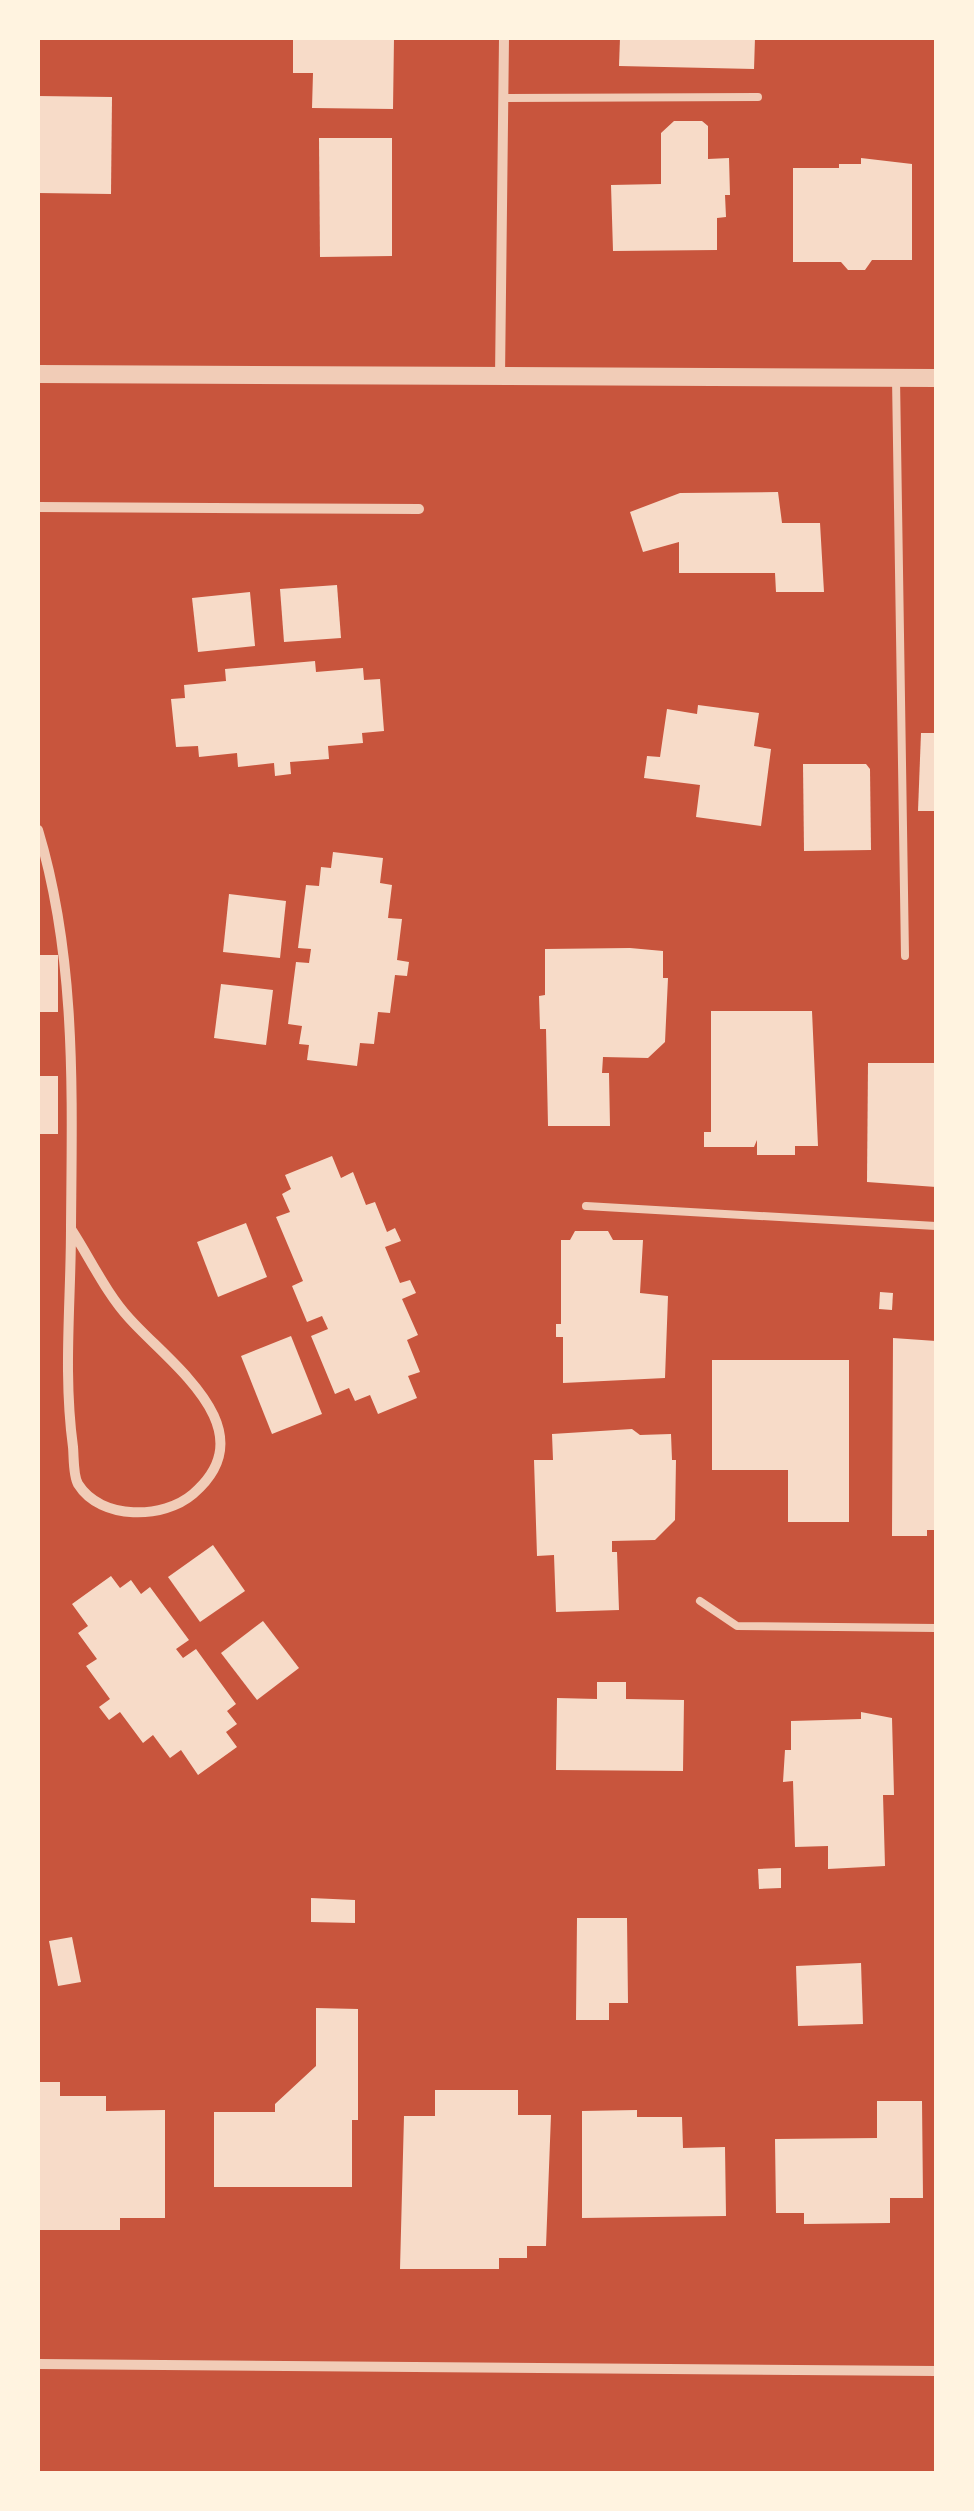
<svg xmlns="http://www.w3.org/2000/svg" width="974" height="2511" font-family="'Open Sans',sans-serif">
<style>
.building{fill:#f7dbc8}
.lines{fill:none;stroke-linecap:round;stroke-linejoin:round}
.service{stroke:#f1ccb7;stroke-width:8}
.minor{stroke:#f1ccb7;stroke-width:10}
.tertiary{stroke:#f1ccb7;stroke-width:18}
</style>
<rect width="100%" height="100%" fill="#c8553d"/>
<g class="building">
<polygon points="293,38 394,38 393,109 312,108 313,73 293,73"/>
<polygon points="620,38 755,38 754,69 619,66"/>
<polygon points="38,96 112,97 111,194 38,193"/>
<polygon points="674,121 702,121 708,126 708,159 729,158 730,195 725,195 726,217 717,218 717,250 613,251 611,185 661,184 661,133"/>
<polygon points="319,138 392,138 392,256 320,257"/>
<polygon points="861,158 912,164 912,260 872,260 865,270 848,270 841,262 793,262 793,168 839,168 839,164 861,164"/>
<polygon points="778,492 782,523 820,523 824,592 776,592 775,573 679,573 679,542 643,552 630,512 680,493"/>
<polygon points="337,585 341,638 284,642 280,589"/>
<polygon points="250,592 255,646 198,652 192,598"/>
<polygon points="315,661 316,672 363,668 364,680 380,679 384,731 362,733 363,743 328,746 329,759 290,762 291,774 275,776 274,763 238,767 237,753 199,757 198,746 176,747 171,699 185,698 184,685 226,681 225,669"/>
<polygon points="698,705 759,713 754,746 771,749 761,826 696,817 700,785 644,778 647,756 660,757 667,709 697,714"/>
<polygon points="921,733 936,733 936,811 918,811"/>
<polygon points="803,764 866,764 870,769 871,850 804,851"/>
<polygon points="333,852 383,858 380,883 392,885 388,918 402,919 397,960 409,962 407,976 395,975 390,1013 378,1012 374,1044 360,1043 357,1066 307,1060 309,1045 299,1044 302,1026 288,1024 296,962 309,963 311,949 298,948 306,885 319,886 321,867 331,868"/>
<polygon points="229,894 286,901 280,958 223,952"/>
<polygon points="630,948 663,951 663,978 668,978 665,1042 648,1058 603,1057 602,1073 609,1073 610,1126 548,1126 546,1029 540,1029 539,996 545,995 545,949"/>
<rect x="38" y="955" width="20" height="57"/>
<polygon points="221,984 273,990 266,1045 214,1038"/>
<polygon points="711,1011 812,1011 818,1146 795,1146 795,1155 757,1155 757,1140 754,1147 704,1147 704,1132 711,1132"/>
<polygon points="868,1063 936,1063 936,1187 867,1182"/>
<rect x="38" y="1076" width="20" height="58"/>
<polygon points="332,1156 341,1178 353,1172 366,1205 375,1202 387,1232 395,1228 401,1241 385,1247 400,1283 410,1280 416,1293 402,1299 418,1335 407,1340 420,1372 408,1376 417,1398 378,1414 370,1395 355,1401 349,1388 335,1394 311,1336 328,1329 322,1316 307,1322 292,1286 303,1281 276,1217 290,1212 282,1194 291,1189 285,1175"/>
<polygon points="246,1223 267,1277 218,1297 197,1242"/>
<polygon points="575,1231 608,1231 613,1240 643,1240 640,1293 668,1296 665,1378 563,1383 563,1337 556,1337 556,1324 561,1324 561,1240 570,1240"/>
<polygon points="880,1292 893,1293 892,1310 879,1309"/>
<polygon points="291,1336 322,1414 272,1434 241,1356"/>
<polygon points="893,1338 936,1341 936,1530 927,1530 927,1536 892,1536"/>
<polygon points="712,1360 849,1360 849,1522 788,1522 788,1470 712,1470"/>
<polygon points="632,1429 640,1435 671,1434 672,1460 676,1460 675,1520 655,1540 612,1541 612,1552 617,1552 619,1610 556,1612 554,1555 537,1556 534,1460 553,1460 552,1434"/>
<polygon points="213,1545 245,1591 200,1622 168,1577"/>
<polygon points="111,1576 120,1588 131,1580 141,1594 150,1587 189,1640 176,1649 183,1658 196,1649 236,1704 227,1711 237,1724 226,1732 237,1747 198,1775 181,1750 170,1758 153,1735 143,1743 120,1712 109,1720 99,1707 110,1699 86,1666 97,1659 78,1633 88,1626 72,1604"/>
<polygon points="263,1621 299,1668 257,1700 221,1653"/>
<polygon points="597,1682 626,1682 626,1699 684,1700 683,1771 556,1770 557,1698 597,1699"/>
<polygon points="861,1712 892,1718 894,1795 883,1795 885,1866 828,1869 828,1846 795,1847 793,1781 783,1782 785,1750 791,1750 791,1721 861,1719"/>
<polygon points="781,1868 781,1888 759,1889 758,1869"/>
<polygon points="311,1898 355,1900 355,1923 311,1922"/>
<polygon points="577,1918 627,1918 628,2003 609,2003 609,2020 576,2020"/>
<polygon points="72,1937 81,1982 58,1986 49,1941"/>
<polygon points="861,1963 863,2024 798,2026 796,1966"/>
<polygon points="316,2008 358,2009 358,2120 352,2120 352,2187 214,2187 214,2112 275,2112 275,2104 316,2066"/>
<polygon points="38,2082 60,2082 60,2096 106,2096 106,2111 165,2110 165,2218 120,2218 120,2230 38,2230"/>
<polygon points="435,2090 518,2090 518,2115 551,2115 546,2246 527,2246 527,2258 499,2258 499,2269 400,2269 404,2116 435,2116"/>
<polygon points="877,2101 922,2101 923,2198 890,2198 890,2223 804,2224 804,2213 776,2213 775,2139 877,2138"/>
<polygon points="637,2110 637,2117 682,2117 683,2148 725,2147 726,2216 582,2218 582,2111"/>
</g>
<g class="lines">
<g class="service">
<polyline points="504,98 758,97"/>
<polyline points="896,378 905,956"/>
<polyline points="586,1206 936,1226"/>
<polyline points="700,1601 737,1626 936,1628"/>
</g>
<g class="minor">
<polyline points="500,377 504,38"/>
<polyline points="38,507 419,509"/>
<path d="M38,830c39,129 34,265 33,398 0,74 -8,145 2,219 1,11 0,28 5,37 23,37 86,35 115,10 75,-64 -23,-130 -64,-176 -23,-25 -39,-60 -58,-89"/>
<polyline points="38,2364 936,2371"/>
</g>
<polyline class="tertiary" points="38,374 936,378"/>
</g>
<rect width="974" height="2511" fill="none" stroke="#fff3e0" stroke-width="80"/>
</svg>
